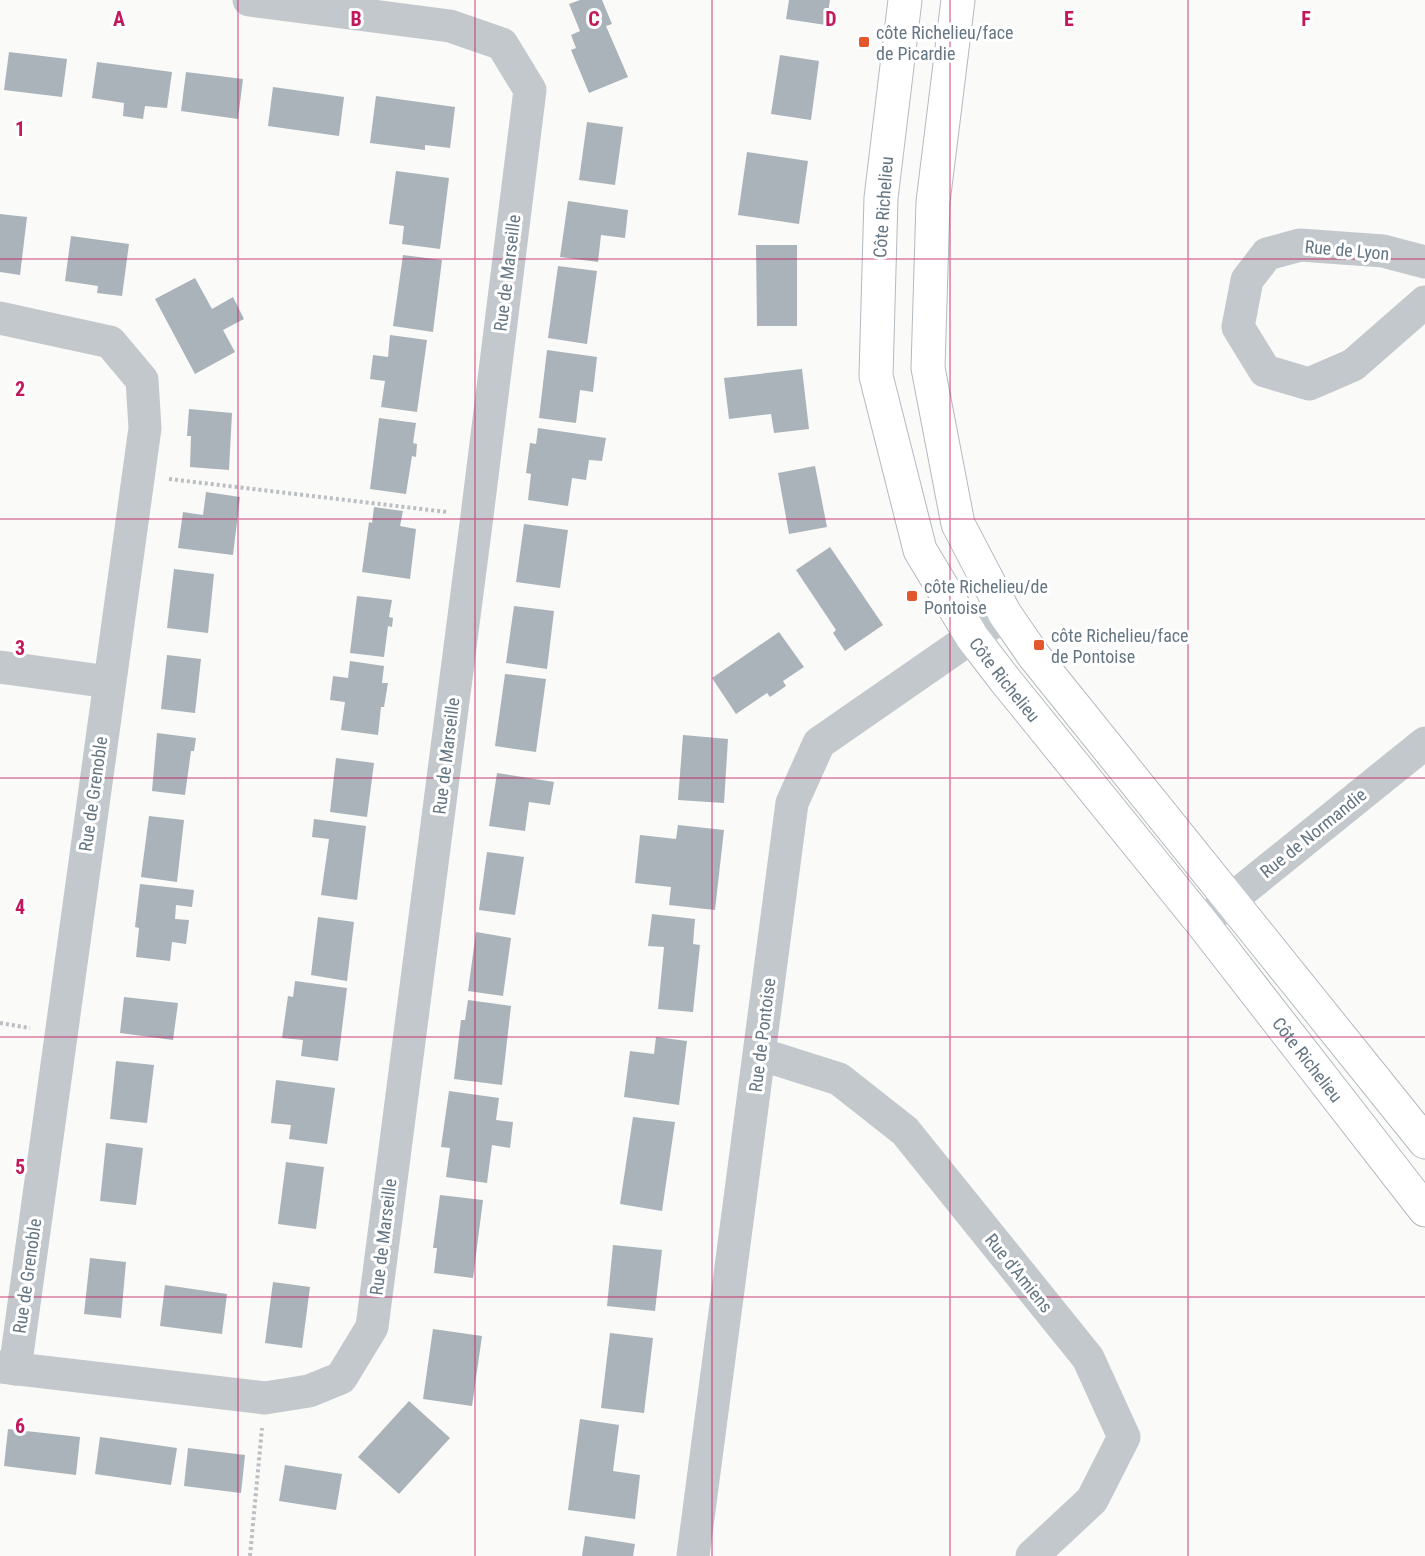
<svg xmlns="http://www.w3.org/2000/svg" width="1425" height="1556" font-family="'Roboto Condensed',sans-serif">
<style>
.building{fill:#aab3b9}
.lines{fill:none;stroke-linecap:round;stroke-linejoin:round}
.secondary-casing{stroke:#b3babf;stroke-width:35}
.path{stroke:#bbbfc2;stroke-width:4;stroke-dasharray:3 3;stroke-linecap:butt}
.street{stroke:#c3c8cc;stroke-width:33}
.secondary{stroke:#fff;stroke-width:33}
.grid{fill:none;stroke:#c2185b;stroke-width:1.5;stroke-opacity:0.55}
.poi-dot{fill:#e4572e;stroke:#fff;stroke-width:2}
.labels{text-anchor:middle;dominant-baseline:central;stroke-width:6;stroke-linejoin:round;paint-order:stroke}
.poi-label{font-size:18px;fill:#657683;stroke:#fff;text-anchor:start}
.street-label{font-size:18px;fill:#657683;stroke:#fff}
.grid-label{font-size:20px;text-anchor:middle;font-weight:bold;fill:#c2185b;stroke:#fff;stroke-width:6;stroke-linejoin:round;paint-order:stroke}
</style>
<rect width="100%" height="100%" fill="#fafaf8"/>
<g class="building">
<polygon points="580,0 602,0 612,24 606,26 628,77 589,93 571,50 576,48 571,35 580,31 569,4"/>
<polygon points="789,0 830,0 826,25 786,19"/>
<polygon points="9,52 67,59 62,97 4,90"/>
<polygon points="780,55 819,61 811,120 771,114"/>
<polygon points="97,62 172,72 167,108 145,106 143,119 123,116 124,103 92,98"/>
<polygon points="186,72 243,79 238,119 181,111"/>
<polygon points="273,87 344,97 339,136 268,126"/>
<polygon points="376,96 455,107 450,148 425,145 425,150 370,143"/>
<polygon points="587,122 623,127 615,185 579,180"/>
<polygon points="747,152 808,161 799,224 738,215"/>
<polygon points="396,171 449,178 440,249 402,244 404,226 389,224"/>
<polygon points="568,201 628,210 625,238 601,235 598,262 560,257"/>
<polygon points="0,214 27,217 20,275 0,272"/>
<polygon points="71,236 129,244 122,296 97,293 98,286 65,281"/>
<polygon points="756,245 797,245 797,326 757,326"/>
<polygon points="403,255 442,260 433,332 393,326"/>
<polygon points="558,266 597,271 587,344 548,338"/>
<polygon points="195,278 212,309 233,297 244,319 223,330 235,352 195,374 155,299"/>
<polygon points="390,335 427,340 417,412 381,407 385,381 370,379 373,355 388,357"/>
<polygon points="547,350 597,357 593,392 580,390 576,423 539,418"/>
<polygon points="802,369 809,429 774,433 771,414 729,419 724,378"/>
<polygon points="189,409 232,413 229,470 190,467 191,436 187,436"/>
<polygon points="379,418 416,423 413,443 417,444 416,457 412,456 406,494 370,489"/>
<polygon points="538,428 606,438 602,461 589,460 586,480 572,478 568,506 528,500 531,474 526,473 530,443 536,444"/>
<polygon points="815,466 827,527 789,534 778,473"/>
<polygon points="206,492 240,497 233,555 178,548 183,512 203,515"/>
<polygon points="374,507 403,511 400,526 416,529 410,579 362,572 369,522 372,523"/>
<polygon points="524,524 568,530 560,588 516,582"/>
<polygon points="830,547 883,625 845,651 833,633 836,630 796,570"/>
<polygon points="174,569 214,574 208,633 167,628"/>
<polygon points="357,596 392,600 389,617 393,618 392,627 388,626 384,657 350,653"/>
<polygon points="514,606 554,611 547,669 506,663"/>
<polygon points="779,632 804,667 783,681 786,686 770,697 767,693 736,714 712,678"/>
<polygon points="167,655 201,659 195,713 161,709"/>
<polygon points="350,661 384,666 382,683 388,683 384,707 381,707 378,735 341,730 345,702 330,700 333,676 348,678"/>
<polygon points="505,674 546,679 536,752 495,746"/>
<polygon points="157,733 196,738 194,751 191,751 185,795 152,791"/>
<polygon points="683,735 728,739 724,803 678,800"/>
<polygon points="336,758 374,763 367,817 330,812"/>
<polygon points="497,773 554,782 550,805 529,802 525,831 489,826"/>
<polygon points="149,816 184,820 177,882 141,877"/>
<polygon points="314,819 366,826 357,900 321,895 329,839 312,837"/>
<polygon points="678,825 724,830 715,910 669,905 671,887 635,883 640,835 676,839"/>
<polygon points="487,852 524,857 515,915 479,910"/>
<polygon points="140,884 194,890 192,907 176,905 175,919 189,920 186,944 172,942 170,961 136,957 139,928 135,927"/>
<polygon points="652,914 695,919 693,944 700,945 693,1012 658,1009 664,947 648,946"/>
<polygon points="318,917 354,922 347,981 311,975"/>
<polygon points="476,932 511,938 503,996 468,991"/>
<polygon points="295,981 347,988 338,1061 301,1056 303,1040 282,1038 288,996 293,997"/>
<polygon points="124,997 178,1003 173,1040 120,1033"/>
<polygon points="468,1000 511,1006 502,1085 454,1079 461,1020 465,1020"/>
<polygon points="656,1037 687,1041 679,1105 624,1097 630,1051 654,1054"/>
<polygon points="116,1061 154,1065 147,1123 110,1119"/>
<polygon points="276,1080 335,1088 327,1144 289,1139 291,1125 271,1123"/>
<polygon points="449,1091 499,1098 496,1120 513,1122 510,1148 492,1145 487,1183 446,1177 450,1148 441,1147"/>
<polygon points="633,1117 675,1122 662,1211 620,1204"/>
<polygon points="106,1143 143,1148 136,1205 100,1201"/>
<polygon points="286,1162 324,1167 316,1229 278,1224"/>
<polygon points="440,1195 483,1200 473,1278 434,1273 437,1248 433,1248"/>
<polygon points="613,1245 662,1250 655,1311 607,1306"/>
<polygon points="90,1258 126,1262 121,1318 84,1314"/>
<polygon points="273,1282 310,1287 302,1348 265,1343"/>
<polygon points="165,1285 227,1294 222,1334 160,1326"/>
<polygon points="433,1329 482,1336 472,1406 423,1399"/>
<polygon points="610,1333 653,1338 644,1413 601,1408"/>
<polygon points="409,1401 450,1438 399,1494 358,1457"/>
<polygon points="580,1419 619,1425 613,1471 640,1475 635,1519 568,1510"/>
<polygon points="8,1429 80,1437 76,1475 4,1466"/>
<polygon points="100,1437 177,1448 171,1485 95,1474"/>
<polygon points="188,1448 245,1455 241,1493 184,1486"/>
<polygon points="285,1465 342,1474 336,1510 279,1501"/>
<polygon points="585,1536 635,1544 633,1556 582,1556"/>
</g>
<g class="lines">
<g class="secondary-casing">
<g id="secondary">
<path id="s1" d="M905,0l-24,198 -5,178 44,174 52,87 33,43 197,243 223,287"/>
<polyline points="958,0 933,202 928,368 958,524 1005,614 1034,656 1425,1142"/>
</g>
</g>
<g class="path">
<polyline points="169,479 447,512"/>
<polyline points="0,1023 30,1028"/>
<polyline points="250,1556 262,1428"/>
</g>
<g class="street">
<polyline points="1425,262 1383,251 1300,245 1267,254 1247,280 1238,327 1265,371 1309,384 1353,365 1425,302"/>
<polyline points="0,318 110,342 142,380 145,428 15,1369"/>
<polyline points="0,667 109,682"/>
<polyline points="1202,923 1425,743"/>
<polyline points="760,1054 839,1079 905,1131 1088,1358 1124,1437 1092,1500 1032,1556"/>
<polyline points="0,1367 265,1398 309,1391 341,1378 372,1327 477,516 530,90 502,44 450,26 249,0"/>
<polyline points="693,1556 792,803 819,743 1005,614"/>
</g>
<use href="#secondary" class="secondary"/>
</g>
<path class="grid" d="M238,0v1556M475,0v1556M712,0v1556M950,0v1556M1188,0v1556M0,259h1425M0,519h1425M0,778h1425M0,1037h1425M0,1297h1425"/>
<g class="poi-dot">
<rect x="858" y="36" width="12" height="12" rx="3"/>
<rect x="906" y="590" width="12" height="12" rx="3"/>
<rect x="1033" y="639" width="12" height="12" rx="3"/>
</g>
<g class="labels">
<g class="poi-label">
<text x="876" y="32">côte Richelieu/face<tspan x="876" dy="21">de Picardie</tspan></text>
<text x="924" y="586">côte Richelieu/de<tspan x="924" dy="21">Pontoise</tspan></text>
<text x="1051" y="635">côte Richelieu/face<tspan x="1051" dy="21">de Pontoise</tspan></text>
</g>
<g class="street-label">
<text transform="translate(883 207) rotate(-86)">Côte Richelieu</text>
<text transform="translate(1347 250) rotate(5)">Rue de Lyon</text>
<text transform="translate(507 273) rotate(-83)">Rue de Marseille</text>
<text stroke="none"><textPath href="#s1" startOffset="712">Côte Richelieu</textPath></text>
<text transform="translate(446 756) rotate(-83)">Rue de Marseille</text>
<text transform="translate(93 794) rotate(-82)">Rue de Grenoble</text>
<text transform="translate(1313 833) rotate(-39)">Rue de Normandie</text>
<text transform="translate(762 1035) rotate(-83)">Rue de Pontoise</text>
<text stroke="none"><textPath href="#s1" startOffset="1198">Côte Richelieu</textPath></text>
<text transform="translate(383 1237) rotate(-83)">Rue de Marseille</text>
<text transform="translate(1019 1273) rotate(51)">Rue d'Amiens</text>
<text transform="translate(27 1276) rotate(-82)">Rue de Grenoble</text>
</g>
</g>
<g class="grid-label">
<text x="119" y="26">A</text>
<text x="356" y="26">B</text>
<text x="594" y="26">C</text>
<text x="831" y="26">D</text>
<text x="1069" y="26">E</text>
<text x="1306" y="26">F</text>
<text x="20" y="136">1</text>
<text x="20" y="396">2</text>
<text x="20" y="655">3</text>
<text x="20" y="914">4</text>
<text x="20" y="1174">5</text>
<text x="20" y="1433">6</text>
</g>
</svg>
